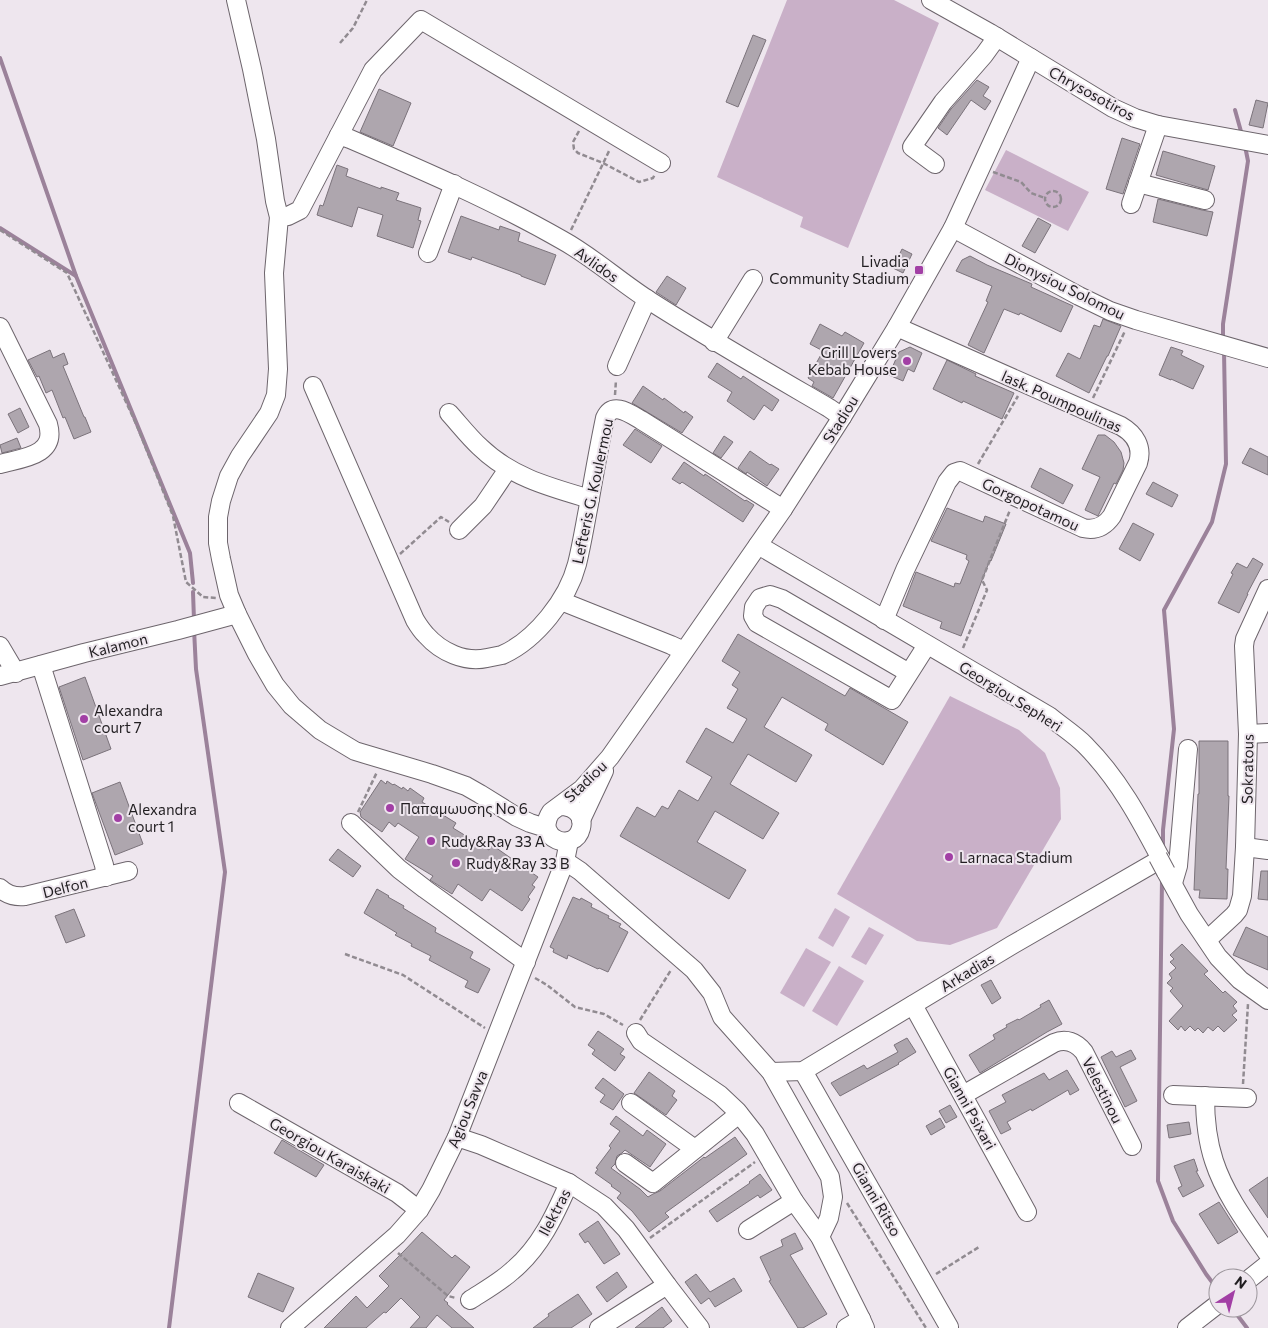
<svg xmlns="http://www.w3.org/2000/svg" width="1268" height="1328" font-family="Commissioner,sans-serif">
<style>
.green{fill:#c9b0c8}
.lines{fill:none;stroke-linecap:round;stroke-linejoin:round}
.stream{stroke:#9b829a;stroke-width:4}
.building{fill:#aea6ae;stroke:#7b737b}
.minor-casing{stroke:#6d656c;stroke-width:20}
.path{stroke:#918b91;stroke-width:2.5;stroke-dasharray:5 2.5;stroke-linecap:butt}
.minor{stroke:#fff;stroke-width:18}
.minor-bridge-casing{stroke:#6d656c;stroke-width:20;stroke-linecap:butt}
.minor-bridge{stroke:#fff;stroke-width:18}
.poi-dot{fill:#a23fa5;stroke:#eee6ee;stroke-width:2}
.labels{text-anchor:middle;dominant-baseline:central;stroke-width:4;stroke-linejoin:round;paint-order:stroke}
.street-label{font-size:15px;fill:#211e21;stroke:#eee6ee}
.poi-label{font-size:15px;fill:#211e21;stroke:#eee6ee;text-anchor:start}
</style>
<rect width="100%" height="100%" fill="#eee6ee"/>
<g class="green">
<polygon points="787,0 894,0 939,23 848,248 800,227 803,217 717,177"/>
<polygon points="1006,150 1089,192 1068,231 985,190"/>
<polygon points="950,696 1019,730 1045,753 1060,788 1061,819 997,928 950,945 917,941 837,894"/>
<polygon points="835,908 850,917 833,947 818,938"/>
<polygon points="869,927 884,935 866,965 851,957"/>
<polygon points="806,948 831,962 804,1007 780,993"/>
<polygon points="839,966 864,981 837,1026 812,1011"/>
</g>
<g class="lines">
<g class="stream">
<polyline points="0,58 76,276 190,553 193,583"/>
<polyline points="1235,110 1242,135"/>
<polyline points="0,228 76,276"/>
<polyline points="1223,339 1223,324 1248,161 1245,146"/>
<polyline points="193,592 194,620"/>
<polyline points="1163,847 1163,830 1174,729 1164,610 1212,522 1226,464 1224,351"/>
<polyline points="1162,879 1158,1181 1173,1221 1206,1274 1218,1290"/>
<polyline points="1232,1308 1247,1328"/>
<polyline points="169,1328 225,872 196,669 194,629"/>
</g>
</g>
<g class="building">
<polygon points="753,35 766,40 738,107 726,102"/>
<polygon points="977,80 989,87 983,96 991,101 985,110 971,100 947,135 938,128 951,109"/>
<polygon points="379,89 411,103 393,146 360,132"/>
<polygon points="1256,100 1268,103 1263,128 1249,125"/>
<polygon points="1122,138 1140,144 1123,194 1106,189"/>
<polygon points="1163,151 1215,166 1208,190 1156,175"/>
<polygon points="337,165 348,169 346,176 381,189 381,187 399,193 396,200 421,208 418,220 421,221 413,248 377,236 383,215 358,207 352,227 317,215 320,205 323,206"/>
<polygon points="1158,199 1202,210 1213,212 1207,236 1153,222"/>
<polygon points="461,216 499,230 500,226 520,233 518,241 556,255 545,285 521,276 521,275 472,257 471,260 448,252"/>
<polygon points="1038,218 1051,225 1035,253 1022,246"/>
<polygon points="902,249 912,254 903,273 893,268"/>
<polygon points="970,256 987,265 1032,284 1031,287 1073,306 1061,332 1020,313 1019,315 1004,309 984,353 968,345 988,302 986,301 992,286 956,271 962,260"/>
<polygon points="667,276 686,288 676,305 656,292"/>
<polygon points="1103,319 1121,326 1108,356 1107,356 1089,393 1056,376 1068,353 1080,359 1094,325 1100,327"/>
<polygon points="820,324 842,336 845,332 864,343 833,398 812,386 814,382 808,378 823,351 810,344"/>
<polygon points="910,347 922,353 914,372 908,369 903,381 889,375 899,352"/>
<polygon points="1171,347 1183,351 1181,355 1204,366 1193,389 1171,379 1171,380 1159,375"/>
<polygon points="50,350 53,358 64,353 68,364 63,366 84,417 85,417 91,432 74,439 65,417 63,418 52,390 46,393 39,376 37,377 28,360"/>
<polygon points="947,360 976,374 975,376 1014,393 1002,419 963,401 962,403 933,389"/>
<polygon points="717,363 741,379 743,376 779,400 772,411 764,405 754,420 727,401 732,392 708,377"/>
<polygon points="643,386 663,400 664,398 684,413 685,411 693,417 682,433 632,403"/>
<polygon points="20,408 29,427 18,433 8,414"/>
<polygon points="635,429 662,446 651,463 623,445"/>
<polygon points="1098,435 1105,435 1114,442 1121,452 1124,463 1123,470 1116,484 1114,483 1098,516 1085,510 1100,477 1082,469"/>
<polygon points="724,436 733,442 721,458 713,453"/>
<polygon points="17,438 21,448 2,453 0,445"/>
<polygon points="1250,448 1268,457 1268,475 1242,463"/>
<polygon points="750,451 770,465 771,464 779,469 767,486 747,472 746,474 738,468"/>
<polygon points="684,462 704,476 705,474 745,501 746,500 754,505 743,522 682,482 680,484 672,479"/>
<polygon points="1040,468 1073,485 1063,504 1031,487"/>
<polygon points="1153,482 1178,495 1172,507 1146,494"/>
<polygon points="947,508 983,522 985,516 1006,524 991,561 990,560 984,575 961,636 940,628 942,622 903,606 916,572 954,587 955,583 960,584 969,561 966,559 967,555 931,541"/>
<polygon points="1133,523 1154,534 1140,561 1119,549"/>
<polygon points="1253,558 1263,564 1247,594 1248,594 1239,613 1218,603 1233,574 1231,573 1237,563 1247,568"/>
<polygon points="738,634 845,696 850,688 908,722 883,765 825,730 828,724 782,697 764,727 812,755 796,782 748,754 730,784 779,813 763,839 715,811 697,842 746,870 729,899 620,836 637,807 655,817 662,806 668,809 679,790 698,801 712,777 686,762 706,728 733,743 747,719 727,708 738,689 732,685 740,672 722,661"/>
<polygon points="85,677 111,749 83,760 59,687"/>
<polygon points="1199,741 1228,741 1228,796 1229,796 1226,869 1228,869 1227,899 1199,898 1200,890 1194,890 1198,794 1199,794"/>
<polygon points="381,780 386,784 387,781 393,785 394,784 402,789 403,787 408,791 410,788 424,798 422,802 456,823 453,828 489,850 492,845 538,877 532,885 535,887 528,897 530,899 522,911 490,889 482,901 458,884 452,894 430,880 433,876 405,859 419,837 398,823 395,827 389,822 382,832 361,817 360,812"/>
<polygon points="120,782 143,844 115,855 92,793"/>
<polygon points="338,849 361,866 353,877 329,860"/>
<polygon points="1261,871 1268,871 1268,900 1258,899"/>
<polygon points="377,889 389,896 388,897 404,906 403,908 436,928 435,932 473,952 470,958 490,969 478,993 465,987 468,981 429,960 431,956 411,946 412,944 395,935 397,933 364,913"/>
<polygon points="573,897 580,900 581,898 592,904 591,907 609,916 608,918 621,924 619,927 628,932 608,972 599,968 598,969 568,955 567,959 553,952 554,949 550,947"/>
<polygon points="74,909 85,936 66,943 55,916"/>
<polygon points="1246,927 1268,937 1268,970 1233,955"/>
<polygon points="1182,944 1208,971 1204,974 1223,993 1225,991 1237,1002 1233,1006 1237,1011 1232,1015 1237,1020 1224,1032 1218,1026 1213,1031 1208,1027 1203,1033 1198,1028 1195,1031 1190,1026 1185,1031 1181,1026 1178,1030 1169,1021 1183,1006 1170,991 1173,988 1167,983 1172,978 1169,974 1176,968 1170,962 1174,959 1170,955"/>
<polygon points="991,980 1001,998 992,1004 981,985"/>
<polygon points="1049,1000 1062,1024 1047,1032 980,1073 969,1055 995,1039 993,1035 1007,1027 1006,1025 1018,1019 1019,1020 1041,1007 1040,1005"/>
<polygon points="598,1031 624,1049 620,1054 625,1057 615,1071 592,1054 595,1050 588,1045"/>
<polygon points="907,1038 916,1052 898,1063 899,1064 840,1096 831,1083 864,1065 867,1069 898,1052 894,1045"/>
<polygon points="1131,1050 1136,1059 1120,1067 1137,1101 1125,1107 1101,1057 1112,1051 1116,1057"/>
<polygon points="1067,1070 1079,1090 1070,1095 1068,1090 1032,1111 1031,1109 1007,1122 1011,1129 1001,1134 989,1111 1006,1102 1002,1095 1044,1073 1049,1080"/>
<polygon points="649,1072 675,1091 672,1096 677,1100 666,1115 634,1093"/>
<polygon points="603,1078 624,1094 613,1110 600,1102 605,1095 595,1088"/>
<polygon points="950,1105 957,1117 946,1123 939,1111"/>
<polygon points="616,1116 643,1136 647,1130 666,1144 650,1167 625,1150 622,1153 617,1156 615,1164 611,1168 640,1189 648,1197 653,1194 660,1191 704,1157 705,1158 735,1137 747,1154 665,1213 669,1217 649,1232 632,1211 617,1198 621,1193 611,1186 612,1185 595,1173 598,1169 596,1168 611,1148 609,1146 620,1131 610,1124"/>
<polygon points="940,1118 945,1127 931,1135 926,1126"/>
<polygon points="1189,1122 1191,1134 1169,1138 1167,1125"/>
<polygon points="282,1140 324,1165 316,1177 274,1153"/>
<polygon points="1194,1159 1198,1171 1196,1171 1204,1186 1183,1197 1178,1188 1182,1186 1174,1166"/>
<polygon points="760,1174 772,1190 760,1198 758,1195 717,1222 709,1211 750,1183 749,1182"/>
<polygon points="1268,1177 1268,1218 1249,1190"/>
<polygon points="1219,1202 1238,1232 1218,1244 1199,1214"/>
<polygon points="598,1221 620,1254 604,1264 588,1241 585,1243 579,1234"/>
<polygon points="422,1232 452,1258 455,1255 470,1267 444,1300 448,1303 447,1304 474,1328 452,1328 437,1315 426,1328 410,1328 420,1317 401,1298 386,1313 384,1312 366,1328 324,1328 356,1296 367,1308 389,1286 379,1276 404,1251"/>
<polygon points="795,1233 803,1249 790,1255 827,1314 803,1328 798,1328 769,1281 771,1280 760,1257 783,1246 781,1240"/>
<polygon points="617,1272 627,1287 607,1302 596,1287"/>
<polygon points="258,1273 294,1288 283,1312 248,1297"/>
<polygon points="696,1274 710,1292 734,1278 742,1291 715,1307 709,1298 701,1304 685,1282"/>
<polygon points="578,1294 592,1314 571,1328 533,1328 549,1316 548,1314"/>
<polygon points="662,1307 672,1321 663,1328 635,1328"/>
</g>
<g class="lines">
<g class="minor-casing">
<g id="minor">
<polyline points="236,0 252,69 266,139 275,201 279,217 274,273 278,369 276,395 269,413 240,456 229,476 221,501 218,517 218,543 221,559 229,595 237,614 257,654 275,685 292,706 320,730 355,751 432,774 466,786 480,794 517,817 530,823 546,828"/>
<polyline points="931,0 990,33 1113,108 1135,118 1158,125 1268,145"/>
<path d="M339,135l11,4c72,31 144,62 212,101 31,17 58,42 88,61 58,37 119,72 179,107l13,9"/>
<polyline points="935,164 912,147 943,102 984,55 997,37"/>
<polyline points="1138,183 1205,200"/>
<polyline points="1131,204 1158,125"/>
<polyline points="279,217 288,216 300,210 373,70 421,20 661,163"/>
<polyline points="953,228 1079,296 1110,311 1136,320 1268,358"/>
<polyline points="428,253 454,184"/>
<path d="M0,327l48,97c9,32 -26,34 -48,40"/>
<polyline points="714,342 753,279"/>
<polyline points="617,366 647,299"/>
<path d="M313,386l102,234c3,5 7,11 11,15 15,17 39,28 61,23 5,-1 10,-2 15,-3 34,-15 66,-56 75,-91 5,-20 8,-40 12,-60 5,-29 10,-57 16,-86 8,-17 24,-5 36,2l142,89"/>
<path d="M449,413c10,11 20,24 31,34 31,30 69,40 110,52"/>
<polyline points="459,530 483,506 508,469"/>
<path d="M758,545l291,171c12,10 25,18 36,29 33,33 55,74 76,114l-3,-2"/>
<polyline points="561,601 671,645 684,651"/>
<path d="M884,620l21,-50 42,-88 7,-9 6,-2 123,57c13,3 22,-2 29,-12l26,-53c5,-16 -3,-29 -17,-37l-224,-99"/>
<polyline points="0,646 16,673"/>
<polyline points="41,665 104,865 106,877"/>
<polyline points="909,673 782,599 770,595 760,598 754,607 753,616 757,623 892,700 927,645"/>
<polyline points="0,676 84,653 178,630 237,614"/>
<polyline points="1248,734 1268,733"/>
<path d="M559,806c9,0 16,2 21,10 2,4 2,8 1,12 -6,26 -48,11 -30,-16l31,-23 28,-32 64,-91 109,-157 59,-92 55,-90 56,-99 78,-170"/>
<polyline points="581,820 604,771"/>
<polyline points="351,823 399,869 425,889 526,962"/>
<polyline points="1245,847 1268,850"/>
<polyline points="565,861 580,871 694,970 712,993 722,1017 771,1072 830,1177 833,1197 829,1218 820,1237"/>
<polyline points="1166,872 1189,914 1218,957 1240,980 1268,1000"/>
<polyline points="1173,883 1178,866 1188,749"/>
<path d="M0,888c7,7 15,9 25,8l103,-25"/>
<polyline points="1207,940 1234,915 1238,910 1242,896 1245,847 1248,734 1244,646 1245,639 1268,589"/>
<polyline points="913,1005 1027,1212"/>
<polyline points="636,1033 641,1041 720,1095 737,1111 755,1134 794,1201 820,1237 861,1319 865,1328"/>
<polyline points="803,1071 949,1327"/>
<polyline points="771,1072 803,1071 1012,945 1161,859"/>
<path d="M963,1095l91,-52c12,-5 22,-1 30,9l48,94"/>
<polyline points="1173,1095 1247,1098"/>
<path d="M1205,1096c0,22 2,44 9,65 11,34 34,64 54,93"/>
<polyline points="239,1103 397,1193 419,1210"/>
<polyline points="631,1103 695,1149"/>
<polyline points="457,1137 481,1145 569,1183 604,1206 626,1229 667,1285 700,1328"/>
<polyline points="625,1163 653,1183 739,1114"/>
<polyline points="748,1230 794,1201"/>
<polyline points="1248,1280 1268,1264"/>
<path d="M470,1300c14,-9 30,-18 42,-29 28,-23 43,-56 57,-88"/>
<polyline points="290,1328 397,1235 419,1210 431,1190 457,1137 565,861 569,841"/>
<polyline points="599,1328 667,1285"/>
<polyline points="846,1328 861,1319"/>
<polyline points="1187,1328 1218,1304"/>
</g>
</g>
<g class="path">
<polyline points="340,43 353,28 367,0"/>
<polyline points="579,131 573,142 574,149 578,153 603,163 639,182 653,178 655,174"/>
<polyline points="993,172 1021,182 1031,193 1045,198"/>
<circle cx="1053" cy="199" r="8"/>
<polyline points="0,230 67,273 137,426 173,516 186,582 203,597 216,598"/>
<polyline points="571,230 610,149"/>
<polyline points="615,395 616,380"/>
<polyline points="1093,398 1125,331"/>
<polyline points="978,464 1018,396"/>
<polyline points="400,554 441,517 449,522"/>
<polyline points="963,648 987,590 982,580 1010,510"/>
<polyline points="358,812 377,772"/>
<polyline points="345,954 403,975 485,1028"/>
<polyline points="535,978 547,985 575,1007 604,1014 623,1025"/>
<polyline points="640,1020 671,970"/>
<polyline points="1243,1084 1248,1004"/>
<polyline points="847,1203 926,1328"/>
<polyline points="650,1238 755,1162"/>
<polyline points="398,1253 448,1296 456,1298"/>
<polyline points="936,1274 979,1247"/>
</g>
<use href="#minor" class="minor"/>
<g class="minor-bridge-casing">
<polyline id="minor-bridge" points="1158,857 1166,872"/>
</g>
<use href="#minor-bridge" class="minor-bridge"/>
</g>
<g class="poi-dot">
<rect x="914" y="265" width="10" height="10" rx="2.5"/>
<circle cx="907" cy="361" r="5"/>
<circle cx="84" cy="719" r="5"/>
<circle cx="390" cy="808" r="5"/>
<circle cx="118" cy="818" r="5"/>
<circle cx="431" cy="841" r="5"/>
<circle cx="949" cy="857" r="5"/>
<circle cx="456" cy="863" r="5"/>
</g>
<g class="labels">
<g class="street-label">
<text transform="translate(1092 93) rotate(29)">Chrysosotiros</text>
<text transform="translate(597 264) rotate(35)">Avlidos</text>
<text transform="translate(1065 286) rotate(26)">Dionysiou Solomou</text>
<text transform="translate(1062 401) rotate(24)">lask. Poumpoulinas</text>
<text transform="translate(840 419) rotate(-58)">Stadiou</text>
<text transform="translate(592 491) rotate(-78)">Lefteris G. Koulermou</text>
<text transform="translate(1031 504) rotate(25)">Gorgopotamou</text>
<text transform="translate(118 645) rotate(-14)">Kalamon</text>
<text transform="translate(1011 696) rotate(32)">Georgiou Sepheri</text>
<text transform="translate(1247 769) rotate(-89)">Sokratous</text>
<text transform="translate(585 781) rotate(-44)">Stadiou</text>
<text transform="translate(65 887) rotate(-14)">Delfon</text>
<text transform="translate(967 972) rotate(-31)">Arkadias</text>
<text transform="translate(1103 1090) rotate(63)">Velestinou</text>
<text transform="translate(970 1108) rotate(61)">Gianni Psixari</text>
<text transform="translate(467 1109) rotate(-68)">Agiou Savva</text>
<text transform="translate(330 1155) rotate(30)">Georgiou Karaiskaki</text>
<text transform="translate(877 1199) rotate(60)">Gianni Ritso</text>
<text transform="translate(554 1212) rotate(-62)">Ilektras</text>
</g>
<g class="poi-label">
<text x="909" y="261" text-anchor="end">Livadia<tspan x="909" dy="17">Community Stadium</tspan></text>
<text x="897" y="352" text-anchor="end">Grill Lovers<tspan x="897" dy="17">Kebab House</tspan></text>
<text x="94" y="710">Alexandra<tspan x="94" dy="17">court 7</tspan></text>
<text x="400" y="808">Παπαμωυσης No 6</text>
<text x="128" y="809">Alexandra<tspan x="128" dy="17">court 1</tspan></text>
<text x="441" y="841">Rudy&amp;Ray 33 A</text>
<text x="959" y="857">Larnaca Stadium</text>
<text x="466" y="863">Rudy&amp;Ray 33 B</text>
</g>
</g>
<g transform="translate(1233 1293) rotate(36)"><circle r="24" fill="#eee6ee" stroke="#9c969c"/>
<path d="M0-4L9 19L0 12L-9 19Z" fill="#a23fa5"/>
<text y="-8" font-size="14" font-weight="bold" text-anchor="middle" fill="#211e21">N</text>
</g>
</svg>
